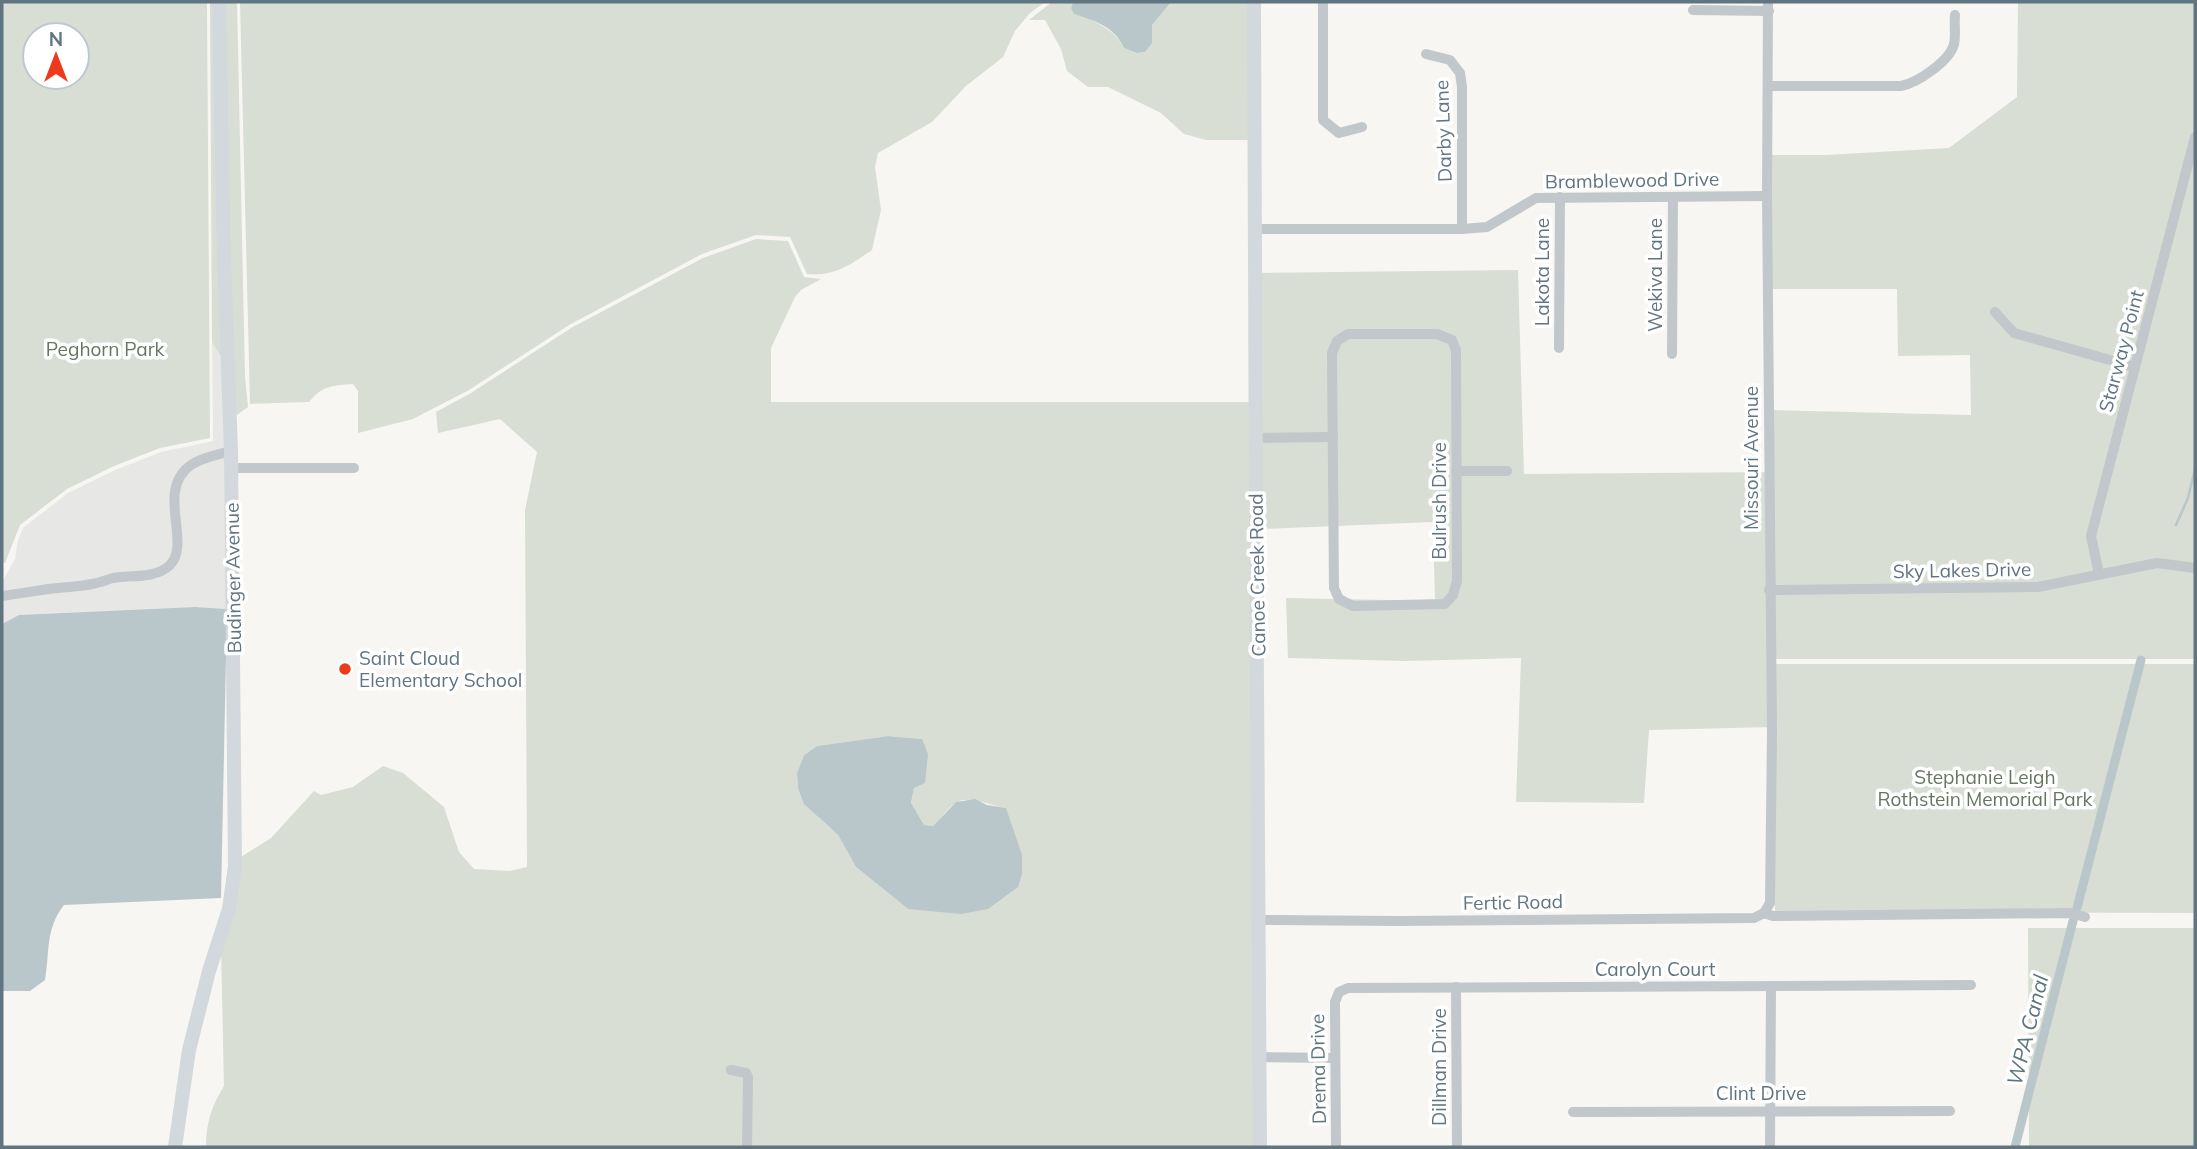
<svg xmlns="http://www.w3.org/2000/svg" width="2197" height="1149" font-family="Mulish,sans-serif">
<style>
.built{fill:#e7e8e6}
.green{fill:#d8ded4;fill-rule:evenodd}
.water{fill:#b9c7ca}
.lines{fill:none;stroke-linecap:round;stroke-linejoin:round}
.stream{stroke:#b9c7ca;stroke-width:2.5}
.canal{stroke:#b9c7ca;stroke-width:9}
.street{stroke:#c1c7ca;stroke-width:10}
.secondary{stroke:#d2d8dc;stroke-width:14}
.poi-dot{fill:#ed391c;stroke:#fff;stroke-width:2.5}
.labels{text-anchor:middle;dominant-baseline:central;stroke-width:7;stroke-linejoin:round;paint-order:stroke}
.street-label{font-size:19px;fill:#607580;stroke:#fff}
.park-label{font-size:19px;fill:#66775f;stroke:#fff}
.poi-label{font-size:19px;fill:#607580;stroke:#fff;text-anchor:start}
.water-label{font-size:21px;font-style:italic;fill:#5a767b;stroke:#fff}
</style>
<rect width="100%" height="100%" fill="#f7f6f3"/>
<polygon class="built" points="212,342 224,362 227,609 195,607 19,615 2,624 2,582 15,559 18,540 23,528 68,493 115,470 161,452 213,441"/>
<g class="green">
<path d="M2,2h205l3,436 -50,10 -46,18 -47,23 -47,36 -15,38h-3zM35,35h42v42h-42z"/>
<polygon points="210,2 214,2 224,362 212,342"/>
<polygon points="223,2 237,2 245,376 248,407 234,417"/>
<path d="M240,2h805l-15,11 -15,18 -12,26 -37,29 -34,36 -54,31 -3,14 6,43 -9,40c-24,16 -36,26 -65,24l-17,-37 -34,-2 -54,19 -133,71 -100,65 -56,29 -55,14v-42l-5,-7c-20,1 -31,2 -44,18l-59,2z"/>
<path d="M1052,2h21l-2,6c18,13 42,18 53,40l13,5 8,-1 7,-27 19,-23h79l-1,138h-43l-22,-6 -23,-21 -53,-26h-20l-21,-16 -6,-22 -16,-29h-16z"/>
<polygon points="2018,2 2195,2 2195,659 1775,659 1771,727 1649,730 1644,803 1516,802 1521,658 1406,661 1288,658 1286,598 1435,601 1433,522 1261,529 1259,273 1518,270 1524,474 1771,472 1771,410 1971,415 1970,355 1898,356 1897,289 1772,289 1772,155 1826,155 1949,148 2017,97"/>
<path d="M756,239l32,2 16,36 17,2 -20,11 -6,7 -24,51v54h480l5,745h-1050c0,-24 5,-40 18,-61l-3,-138 18,-90 32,-20 43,-47 7,4 32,-8 30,-21 20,7 41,34 15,45 15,17 36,2 17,-4 -2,-357 12,-58 -37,-33 -62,14 -2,-21 35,-19 100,-65 132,-70zM888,736l34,3 -11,65 13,21 9,1c7,-6 16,-20 24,-24 14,-7 34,4 49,6l-98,101 -52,-42 -18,-32 -19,-17 -21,-30 -1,-15 7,-18 13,-9z"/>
<polygon points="1775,664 2195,664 2195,913 1775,912"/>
<polygon points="2028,928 2195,928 2195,1147 2029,1147"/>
</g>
<g class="water">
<path d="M1073,2h98l-19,23v18l-7,9 -8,1 -13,-5c-10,-22 -29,-27 -50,-34l-3,-6z"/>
<path d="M195,607l32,2 -6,289 -157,7c-19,24 -14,47 -19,75l-15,11h-28v-367l17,-9z"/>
<polygon points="888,736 922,739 928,754 925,783 914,788 911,803 924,825 933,826 956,802 975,799 987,805 1006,808 1022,855 1022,874 1018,887 988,909 961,914 908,909 856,867 838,835 804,804 798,788 797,773 804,755 817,746"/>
</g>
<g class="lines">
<polyline class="stream" points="2176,525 2188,498 2195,469"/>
<g class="canal">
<polyline points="2077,908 2141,660"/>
<polyline points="2015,1147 2073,921"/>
</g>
<g class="street">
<polyline points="1323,2 1323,120 1339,133 1362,127"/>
<polyline points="1693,10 1769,11"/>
<polyline points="1426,54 1450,60 1460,73 1462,87 1462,229"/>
<path d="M1768,86h133c16,-3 49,-25 53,-42 2,-9 0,-20 1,-29"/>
<polyline points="1253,229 1462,229 1487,227 1536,198 1767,196"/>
<polyline points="1995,312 2014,333 2135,367"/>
<polygon points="1348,334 1437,334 1452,340 1456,350 1457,581 1453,595 1445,604 1353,606 1339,599 1334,588 1332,353 1337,341"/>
<polyline points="1559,348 1560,197"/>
<polyline points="1672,354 1673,197"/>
<polyline points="1256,438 1333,437"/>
<polyline points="231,468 354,468"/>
<polyline points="1456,471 1507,471"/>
<polyline points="2099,574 2091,536 2195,137"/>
<polyline points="1769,590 2038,587 2157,563 2195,568"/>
<path d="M2,596c16,-2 32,-5 47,-7 15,-2 29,-2 43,-5 7,-1 14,-4 21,-6 17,-3 43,1 57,-13 22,-22 -15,-75 21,-100 12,-8 27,-10 40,-14"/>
<polyline points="1764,913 1770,903 1772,732 1767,196 1768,2"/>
<polyline points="1764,913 1773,916 2070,913 2085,917"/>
<polyline points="1261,920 1398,921 1754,918 1764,913"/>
<polyline points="1456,987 1457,1147"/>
<polyline points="1260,1057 1335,1058"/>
<polyline points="731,1070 746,1073 748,1077 747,1147"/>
<polyline points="1573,1112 1950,1111"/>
<polyline points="1336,1147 1335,1002 1339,992 1348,988 1971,985"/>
<polyline points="1770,1147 1771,987"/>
</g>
<g class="secondary">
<path d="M1254,2c-1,382 5,763 6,1145"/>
<polyline points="175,1147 189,1050 209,971 229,909 235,866 231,451 224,260 219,2"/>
</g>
</g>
<circle class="poi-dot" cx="345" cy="669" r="7"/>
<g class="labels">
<g class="street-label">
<text transform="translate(1443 131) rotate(-92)">Darby Lane</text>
<text transform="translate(1632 180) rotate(-1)">Bramblewood Drive</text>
<text transform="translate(1542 272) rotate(-90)">Lakota Lane</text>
<text transform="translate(1655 275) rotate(-90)">Wekiva Lane</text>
<text transform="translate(2121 351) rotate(-75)">Starway Point</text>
<text transform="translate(1751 458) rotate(-90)">Missouri Avenue</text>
<text transform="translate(1439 501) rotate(-90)">Bulrush Drive</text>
<text transform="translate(1962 570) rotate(-1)">Sky Lakes Drive</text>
<text transform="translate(1257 575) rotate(-91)">Canoe Creek Road</text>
<text transform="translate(233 578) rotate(-91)">Budinger Avenue</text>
<text transform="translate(1513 902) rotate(-1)">Fertic Road</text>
<text x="1655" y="969">Carolyn Court</text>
<text transform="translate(1439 1067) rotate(-90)">Dillman Drive</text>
<text transform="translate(1318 1069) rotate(-91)">Drema Drive</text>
<text x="1761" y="1093">Clint Drive</text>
</g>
<g class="park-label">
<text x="105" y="349">Peghorn Park</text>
<text x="1985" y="777">Stephanie Leigh<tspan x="1985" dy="22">Rothstein Memorial Park</tspan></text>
</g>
<g class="poi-label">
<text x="359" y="658">Saint Cloud<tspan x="359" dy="22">Elementary School</tspan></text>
</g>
<g class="water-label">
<text transform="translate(2027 1030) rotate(-76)">WPA Canal</text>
</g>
</g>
<rect width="2197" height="1149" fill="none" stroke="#607580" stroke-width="7"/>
<g transform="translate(56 56)"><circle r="33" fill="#ffffff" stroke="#bfc8cc" stroke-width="2"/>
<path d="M0-5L12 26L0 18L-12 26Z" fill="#ed391c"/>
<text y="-10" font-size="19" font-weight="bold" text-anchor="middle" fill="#607580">N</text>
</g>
</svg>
